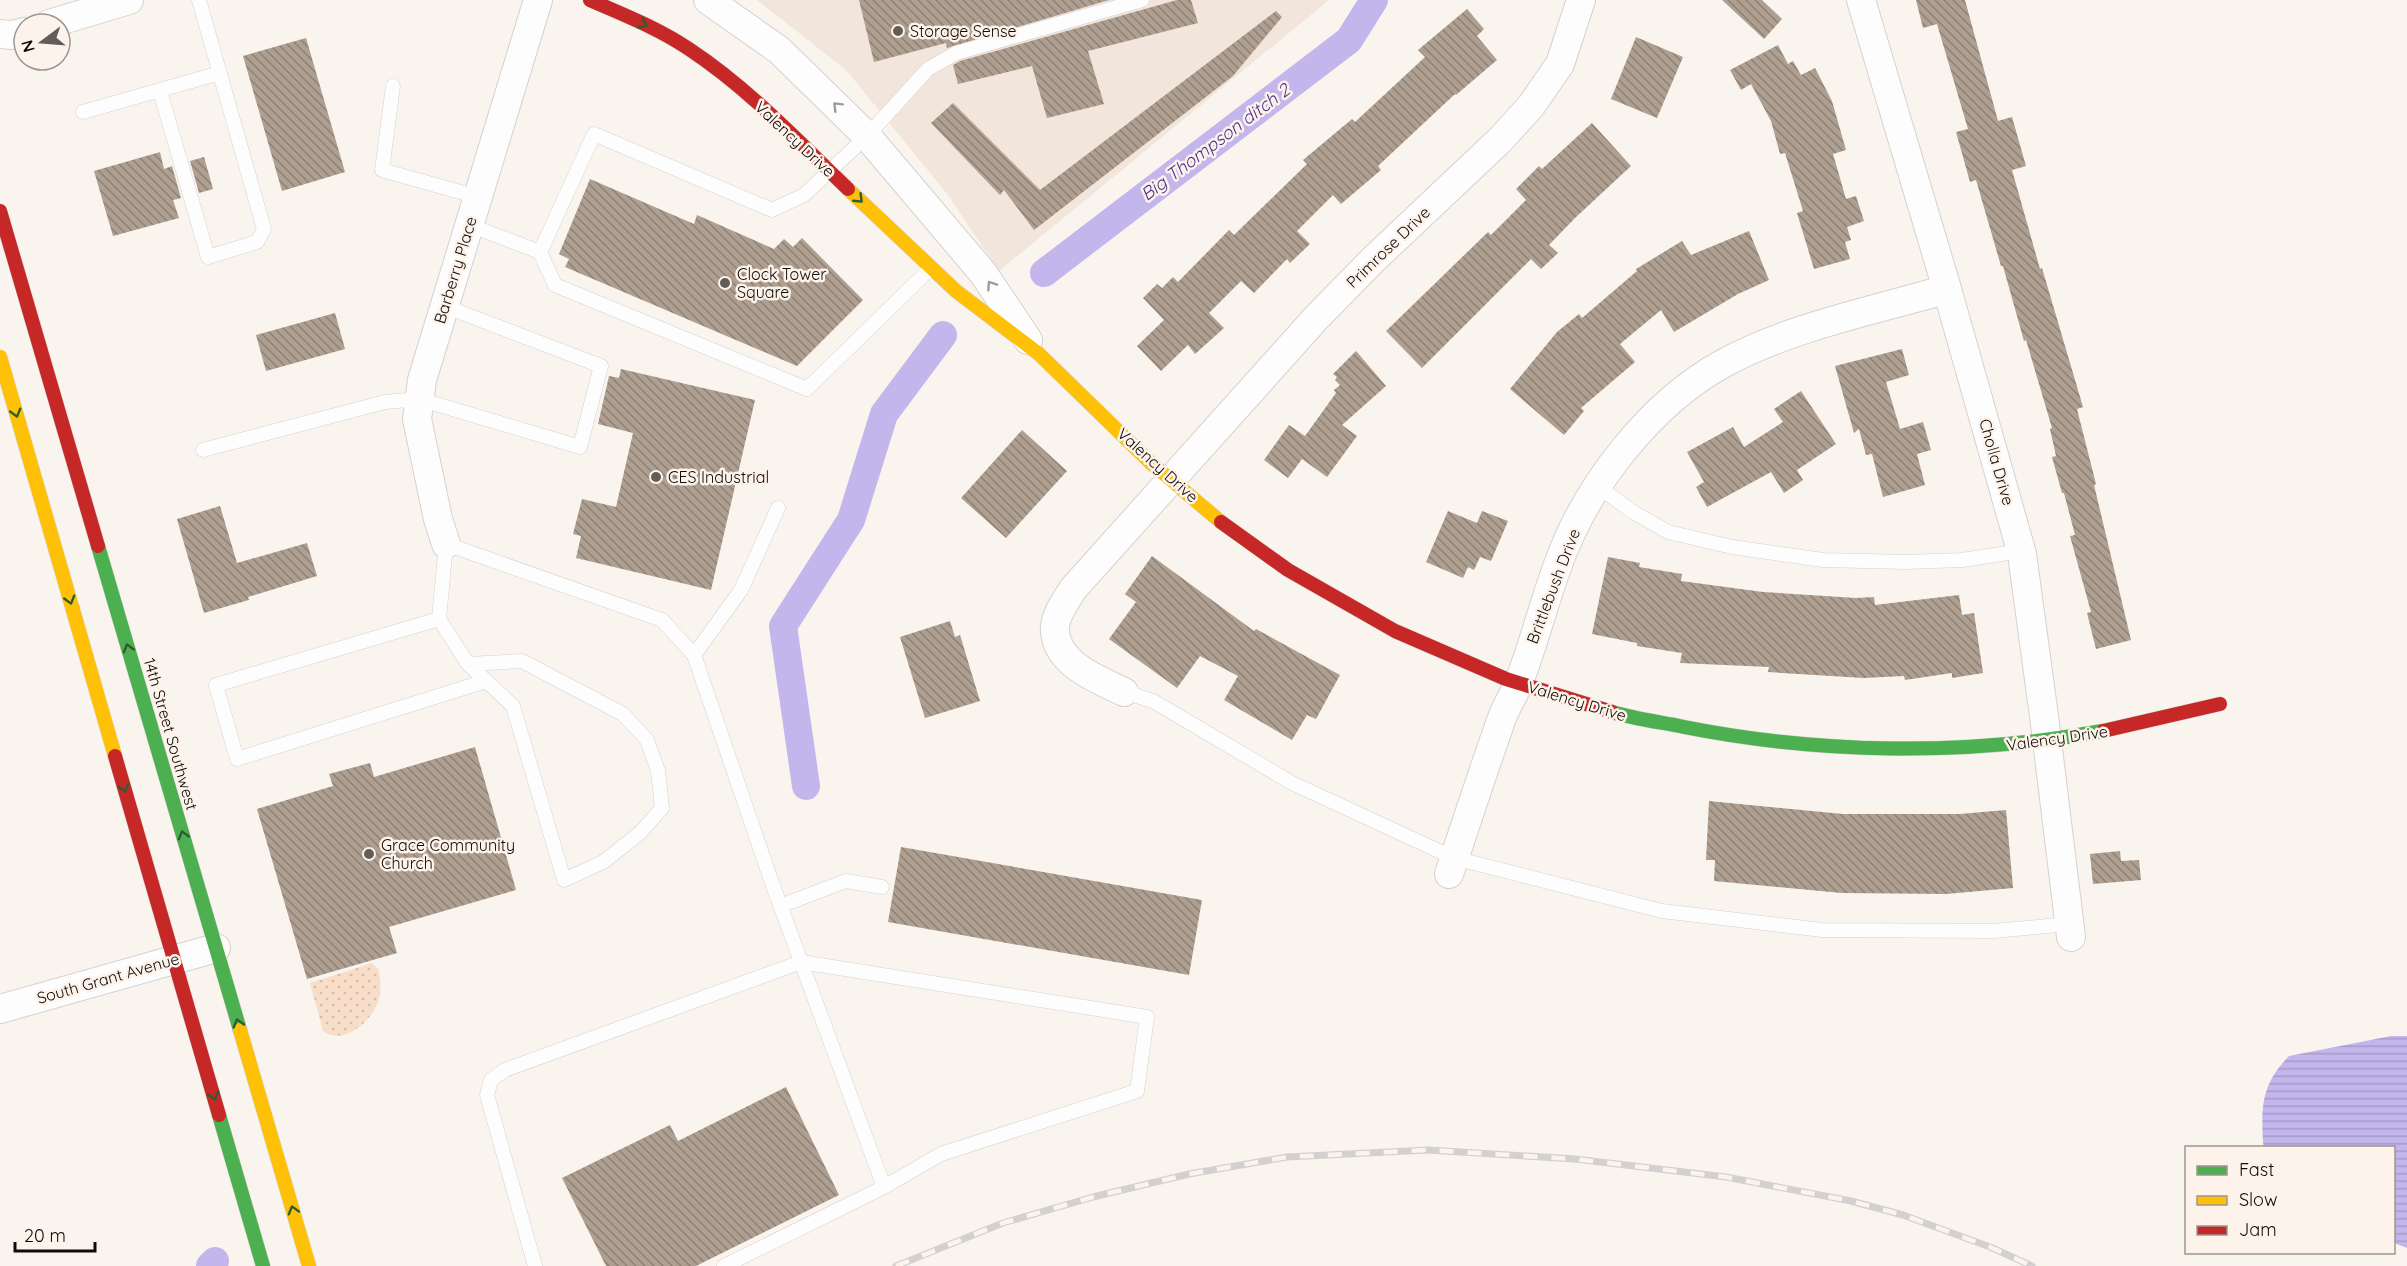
<svg xmlns="http://www.w3.org/2000/svg" width="2407" height="1266" font-family="Quicksand,sans-serif">
<style>
.built{fill:#f2e5dc}
.park{fill:url(#park-dots)}
.water{fill:url(#water-rules)}
.lines{fill:none;stroke-linecap:round;stroke-linejoin:round}
.canal{stroke:#c3b6ec;stroke-width:28}
.building{fill:url(#building-back-hatch)}
.lane-casing{stroke:#d6d1ce;stroke-width:15}
.street-casing{stroke:#d6d1ce;stroke-width:30}
.fast-casing{stroke:#d6d1ce;stroke-width:15}
.slow-casing{stroke:#d6d1ce;stroke-width:15}
.jam-casing{stroke:#d6d1ce;stroke-width:15}
.lane{stroke:#fefdfd;stroke-width:14}
.street{stroke:#fefdfd;stroke-width:28}
.fast{stroke:#4caf50;stroke-width:14}
.slow{stroke:#ffc107;stroke-width:14}
.jam{stroke:#c62828;stroke-width:14}
.rail-casing{stroke:#d3d1d0;stroke-width:7}
.rail{stroke:#fef3eb;stroke-width:4.5;stroke-dasharray:14;stroke-linecap:butt}
.oneway{stroke:#2d5d2c}
.oneway2{stroke:#9e9c9b}
.poi-dot{fill:#615d59;stroke:#fef3eb;stroke-width:2}
.labels{text-anchor:middle;dominant-baseline:central;stroke-width:5;stroke-linejoin:round;paint-order:stroke}
.poi-label{font-size:16px;fill:#0e0b08;stroke:#fef3eb;text-anchor:start}
.street-label{font-size:16px;fill:#0e0b08;stroke:#fef3eb}
.water-label{font-size:18px;font-style:italic;fill:#4c308b;stroke:#fef3eb}
</style>
<defs>
<pattern id="park-dots" width="8" height="8" patternUnits="userSpaceOnUse" patternTransform="scale(1.5)"><rect width="8" height="8" fill="#f8ddc8"/><path d="M2 2h.1M6 6h.1" fill="none" stroke="#d3bcaa" stroke-width="1.8" stroke-linecap="round"/></pattern>
<pattern id="water-rules" width="6" height="5" patternUnits="userSpaceOnUse" patternTransform="scale(1.5)"><rect width="6" height="5" fill="#c3b6ec"/><path d="M0 2.5h6" fill="none" stroke="#a69bc9"/></pattern>
<pattern id="building-back-hatch" width="6" height="6" patternUnits="userSpaceOnUse" patternTransform="scale(1.5)"><rect width="6" height="6" fill="#af9f91"/><path d="M-1 5l2 2M0 0l6 6M5-1l2 2" fill="none" stroke="#8d8074"/></pattern>
</defs>
<rect width="100%" height="100%" fill="#faf4ef"/>
<polygon class="built" points="757,0 1329,0 999,271 948,195 846,70"/>
<path class="park" d="M372,963l7,7c1,10 3,22 -1,32 -8,21 -35,44 -55,29l-13,-48z"/>
<path class="water" d="M2391,1036h16v212l-13,-5v-95h-130l-1,-6c-2,-37 -1,-58 26,-86z"/>
<g class="lines">
<g class="canal">
<polyline points="1044,273 1349,40 1374,0"/>
<polyline points="806,786 783,626 851,520 884,414 943,335"/>
<polyline points="210,1266 215,1261"/>
</g>
</g>
<g class="building">
<polygon points="859,0 1109,0 947,48 946,43 874,62"/>
<polygon points="1177,0 1191,0 1198,23 1088,51 1104,104 1047,118 1032,66 958,84 953,65 960,61"/>
<polygon points="1722,0 1762,0 1782,19 1764,39"/>
<polygon points="1916,0 1965,0 1998,121 2012,117 2026,166 2012,170 2040,269 2042,268 2083,407 2077,409 2096,484 2094,485 2131,640 2096,649 2087,613 2091,612 2070,536 2075,535 2064,493 2062,493 2052,457 2056,456 2050,429 2052,428 2026,340 2024,341 2003,266 2001,266 1976,180 1970,182 1956,132 1968,129 1937,24 1923,28"/>
<polygon points="1467,9 1484,29 1477,36 1497,60 1456,95 1455,94 1378,166 1381,170 1341,204 1333,195 1297,231 1310,244 1290,263 1287,259 1254,293 1241,281 1209,313 1224,328 1195,354 1188,345 1161,371 1137,346 1164,320 1143,298 1157,284 1162,288 1173,277 1178,282 1229,230 1234,235 1307,164 1303,160 1352,119 1355,122 1425,57 1418,50"/>
<polygon points="1276,11 1282,17 1233,76 1034,230 1004,190 1000,195 931,123 953,103 1040,190"/>
<polygon points="1636,37 1683,57 1657,118 1611,99"/>
<polygon points="306,38 345,172 282,191 243,56"/>
<polygon points="1778,45 1788,64 1793,61 1801,75 1815,68 1832,101 1846,150 1833,154 1846,199 1856,196 1864,221 1847,227 1851,240 1845,242 1850,259 1814,269 1797,213 1803,211 1785,153 1780,154 1771,121 1751,84 1741,90 1730,70"/>
<polygon points="1592,123 1631,166 1575,218 1549,245 1558,253 1541,269 1531,259 1422,368 1386,331 1488,232 1491,235 1526,200 1516,189 1539,166 1542,169"/>
<polygon points="160,152 164,169 172,166 181,198 173,200 179,218 113,236 94,171"/>
<polygon points="204,157 213,189 199,193 190,161"/>
<polygon points="590,179 694,224 697,215 774,249 784,239 793,247 802,238 863,300 797,366 565,267 569,259 559,254"/>
<polygon points="1749,231 1769,280 1738,294 1674,332 1661,310 1620,344 1635,362 1581,408 1584,411 1564,435 1510,389 1557,332 1579,314 1582,318 1637,271 1636,269 1682,241 1691,255"/>
<polygon points="335,313 345,349 266,371 256,335"/>
<polygon points="1902,349 1909,375 1886,382 1900,429 1923,422 1931,450 1917,454 1925,485 1883,497 1872,454 1866,455 1859,429 1854,433 1835,366"/>
<polygon points="1356,351 1386,386 1342,425 1357,436 1327,477 1302,459 1288,478 1264,460 1289,425 1305,436 1336,393 1334,390 1340,385 1335,380 1337,377 1333,374"/>
<polygon points="621,369 755,400 711,590 576,558 581,536 573,534 582,499 616,507 633,433 598,424 609,376 619,378"/>
<polygon points="1801,391 1836,444 1797,470 1803,480 1784,493 1771,472 1707,507 1696,487 1704,482 1687,452 1733,427 1744,447 1783,422 1774,409"/>
<polygon points="1022,430 1067,471 1006,538 961,498"/>
<polygon points="220,506 237,563 307,543 317,576 248,597 249,600 204,613 177,519"/>
<polygon points="1448,511 1477,523 1482,511 1508,521 1491,561 1480,557 1474,570 1468,567 1463,578 1426,562"/>
<polygon points="1152,556 1254,631 1256,629 1340,675 1316,719 1307,715 1292,740 1224,700 1238,676 1200,656 1177,688 1109,639 1136,602 1125,594"/>
<polygon points="1608,557 1640,563 1639,567 1682,574 1681,581 1763,592 1856,598 1874,597 1875,605 1959,595 1962,615 1974,613 1983,673 1952,678 1952,673 1905,680 1904,676 1864,678 1768,672 1769,667 1680,663 1682,653 1637,646 1637,643 1592,634"/>
<polygon points="950,621 955,637 960,635 980,701 925,718 900,637"/>
<polygon points="475,747 516,890 389,927 397,953 307,979 257,809 333,786 329,774 370,763 374,777"/>
<polygon points="1709,801 1843,814 1960,814 2006,810 2013,888 1946,894 1842,893 1714,881 1715,860 1706,860"/>
<polygon points="901,847 1202,900 1189,975 888,922"/>
<polygon points="2120,851 2121,861 2139,860 2141,880 2093,884 2090,854"/>
<polygon points="786,1087 839,1195 696,1266 606,1266 562,1178 670,1125 678,1141"/>
</g>
<g class="lines">
<g class="lane-casing">
<g id="lane">
<polyline points="393,86 382,170 478,197"/>
<polyline points="160,91 208,257 257,242 264,229 199,0"/>
<polyline points="83,112 220,73"/>
<polyline points="469,225 540,252 555,285 807,389 931,268"/>
<polyline points="540,252 594,134 772,210 804,195 867,136 928,69 956,53 1142,0"/>
<polyline points="203,450 385,402 419,399 580,447 601,366 444,306"/>
<polyline points="1597,486 1633,512 1668,532 1732,547 1823,560 1906,562 1962,560 2021,551"/>
<polyline points="439,619 216,685 237,759 486,681"/>
<polyline points="694,655 741,590 778,508"/>
<polyline points="468,664 522,661 623,714 647,740 658,771 662,808 640,833 603,862 564,880 513,706 468,664 439,619 446,544 662,620 694,655 772,883 884,1187 724,1266"/>
<polyline points="1124,692 1153,701 1292,783 1454,858 1662,911 1822,930 1994,931 2069,924"/>
<polyline points="780,906 846,881 882,887"/>
<polyline points="535,1266 487,1095 491,1080 505,1070 801,962 1147,1017 1137,1091 941,1154 884,1187"/>
</g>
</g>
<g class="street-casing">
<g id="street">
<polyline points="708,0 779,50 867,136 983,273 1028,340"/>
<polyline points="1861,0 1947,289 2022,554 2044,716 2071,937"/>
<polyline points="49,24 129,0"/>
<polyline points="0,34 12,35 24,32"/>
<polyline points="446,544 438,519 417,419 422,380 538,0"/>
<path d="M1124,692c-25,-12 -66,-27 -69,-60 -2,-15 11,-31 18,-43l244,-272 56,-57 127,-120 31,-34 29,-42 21,-64"/>
<path d="M1449,874c18,-53 35,-106 54,-159 5,-11 11,-21 16,-33 15,-39 25,-80 40,-120 28,-77 92,-159 165,-199 69,-37 149,-52 223,-74"/>
<polyline points="0,1009 216,948"/>
</g>
</g>
<g class="fast-casing">
<g id="fast">
<polyline points="98,546 240,1030"/>
<path d="M1612,712c23,7 48,10 72,15 137,27 281,29 419,4"/>
<polyline points="219,1115 263,1266"/>
</g>
</g>
<g class="slow-casing">
<g id="slow">
<polyline points="848,189 956,291 1039,354 1151,463 1221,522"/>
<polyline points="0,357 115,756"/>
<polyline points="240,1030 309,1266"/>
</g>
</g>
<g class="jam-casing">
<g id="jam">
<path d="M590,0c34,15 68,28 99,49 59,39 109,92 159,140"/>
<polyline points="0,211 98,546"/>
<polyline points="1221,522 1288,570 1395,631 1506,679 1612,712"/>
<polyline points="2103,731 2220,704"/>
<polyline points="115,756 219,1115"/>
</g>
</g>
<use href="#lane" class="lane"/>
<use href="#street" class="street"/>
<use href="#fast" class="fast"/>
<use href="#slow" class="slow"/>
<use href="#jam" class="jam"/>
<g class="rail-casing">
<polyline id="rail" points="896,1266 1003,1223 1093,1197 1189,1174 1287,1157 1428,1150 1575,1159 1726,1177 1851,1201 1903,1215 1990,1247 2032,1266"/>
</g>
<use href="#rail" class="rail"/>
</g>
<defs><path id="oneway-chevron" d="M-2-3.5L2.5 0L-2 3.5" fill="none" stroke-width="1.6" stroke-linecap="round" stroke-linejoin="round" transform="scale(1.5)"/></defs>
<g class="oneway">
<use href="#oneway-chevron" transform="translate(643 24) rotate(25)"/>
<use href="#oneway-chevron" transform="translate(859 199) rotate(44)"/>
<use href="#oneway-chevron" transform="translate(16 413) rotate(74)"/>
<use href="#oneway-chevron" transform="translate(70 600) rotate(74)"/>
<use href="#oneway-chevron" transform="translate(128 648) rotate(-106)"/>
<use href="#oneway-chevron" transform="translate(124 788) rotate(74)"/>
<use href="#oneway-chevron" transform="translate(183 835) rotate(-106)"/>
<use href="#oneway-chevron" transform="translate(238 1023) rotate(-106)"/>
<use href="#oneway-chevron" transform="translate(214 1096) rotate(74)"/>
<use href="#oneway-chevron" transform="translate(293 1210) rotate(-106)"/>
</g>
<g class="oneway2">
<use href="#oneway-chevron" transform="translate(837 106) rotate(-135)"/>
<use href="#oneway-chevron" transform="translate(991 285) rotate(-124)"/>
</g>
<g class="poi-dot">
<circle cx="898" cy="31" r="6"/>
<circle cx="725" cy="283" r="6"/>
<circle cx="656" cy="477" r="6"/>
<circle cx="369" cy="854" r="6"/>
</g>
<g class="labels">
<g class="poi-label">
<text x="910" y="31">Storage Sense</text>
<text x="737" y="274">Clock Tower<tspan x="737" dy="18">Square</tspan></text>
<text x="668" y="477">CES Industrial</text>
<text x="381" y="845">Grace Community<tspan x="381" dy="18">Church</tspan></text>
</g>
<g class="street-label">
<text transform="translate(795 139) rotate(43)">Valency Drive</text>
<text transform="translate(1388 247) rotate(-44)">Primrose Drive</text>
<text transform="translate(455 270) rotate(-73)">Barberry Place</text>
<text transform="translate(1997 462) rotate(74)">Cholla Drive</text>
<text transform="translate(1158 465) rotate(42)">Valency Drive</text>
<text transform="translate(1553 586) rotate(-69)">Brittlebush Drive</text>
<text transform="translate(1577 701) rotate(17)">Valency Drive</text>
<text transform="translate(171 734) rotate(74)">14th Street Southwest</text>
<text transform="translate(2057 738) rotate(-8)">Valency Drive</text>
<text transform="translate(108 978) rotate(-16)">South Grant Avenue</text>
</g>
<g class="water-label">
<text transform="translate(1215 142) rotate(-37)">Big Thompson ditch 2</text>
</g>
</g>
<rect x="2185" y="1146" width="210" height="108" fill="#fef3eb" stroke="#9e9690" stroke-width="1.5"/>
<rect x="2197" y="1166" width="30" height="9" fill="#4caf50" stroke="#9e9690" stroke-width="1.5"/>
<text x="2239" y="1176" font-size="18" fill="#0e0b08">Fast</text>
<rect x="2197" y="1196" width="30" height="9" fill="#ffc107" stroke="#9e9690" stroke-width="1.5"/>
<text x="2239" y="1206" font-size="18" fill="#0e0b08">Slow</text>
<rect x="2197" y="1226" width="30" height="9" fill="#c62828" stroke="#9e9690" stroke-width="1.5"/>
<text x="2239" y="1236" font-size="18" fill="#0e0b08">Jam</text>
<g transform="translate(42 42) rotate(254)"><circle r="28" fill="#fef3eb" stroke="#9e9690" stroke-width="1.5"/>
<path d="M0-4.5L10 22L0 15L-10 22Z" fill="#615d59"/>
<text y="-9" font-size="16" font-weight="bold" text-anchor="middle" fill="#0e0b08">N</text>
</g>
<path d="M15 1242v9h80v-9" fill="none" stroke="#0e0b08" stroke-width="3"/>
<text x="24" y="1242" font-size="18" fill="#0e0b08" stroke="#fef3eb" stroke-width="4.5" paint-order="stroke">20 m</text>
</svg>
